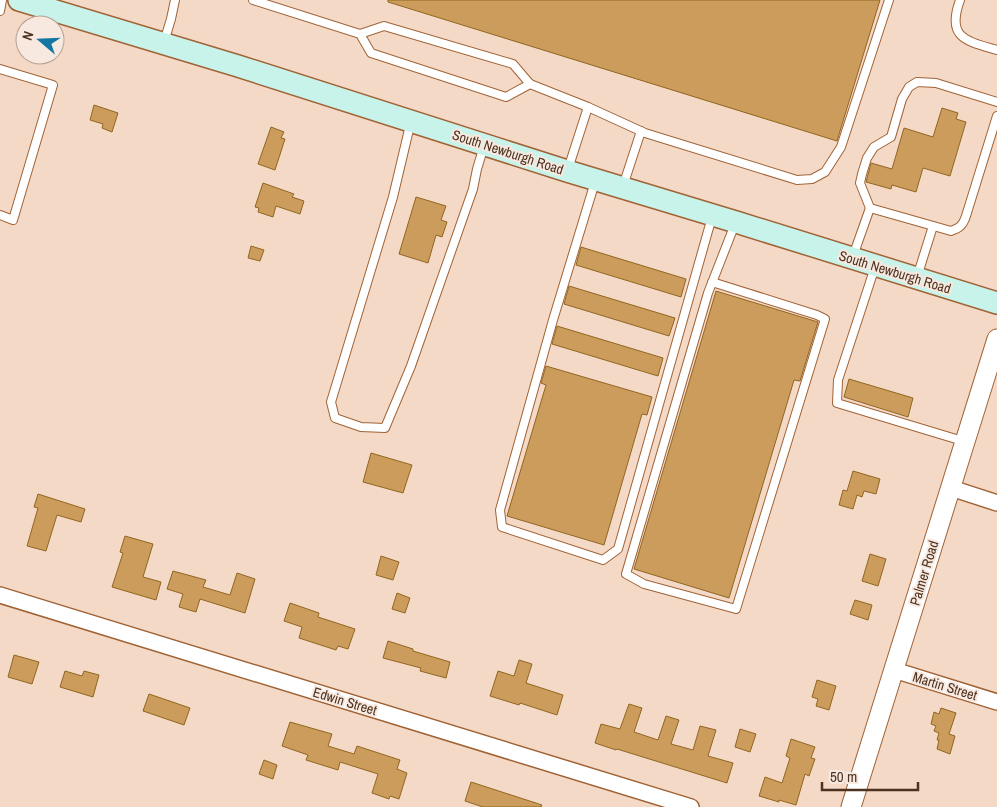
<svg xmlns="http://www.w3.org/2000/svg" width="997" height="807" font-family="'Archivo Narrow',sans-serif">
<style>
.building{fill:#cb9c5b;stroke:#916621}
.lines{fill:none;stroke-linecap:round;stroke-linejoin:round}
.service-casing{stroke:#a06336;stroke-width:10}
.minor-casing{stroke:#a06336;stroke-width:18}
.tertiary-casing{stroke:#a06336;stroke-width:21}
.secondary-casing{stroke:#a06336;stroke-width:24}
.service{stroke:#fff;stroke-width:8}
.minor{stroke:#fff;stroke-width:15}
.tertiary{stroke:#fff;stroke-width:19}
.secondary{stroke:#c8f3ea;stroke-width:21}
.labels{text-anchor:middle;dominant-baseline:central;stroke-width:4;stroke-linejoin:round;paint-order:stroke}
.street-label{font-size:14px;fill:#4d321f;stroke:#f8e9e0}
</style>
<rect width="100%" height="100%" fill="#f5d9c7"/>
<g class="building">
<polygon points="388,0 880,0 837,141 388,2"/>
<polygon points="94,105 118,113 112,132 102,128 103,124 90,120"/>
<polygon points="942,108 958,113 956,119 966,122 950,176 923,168 916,192 892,185 891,189 866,182 871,163 892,169 904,128 933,137"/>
<polygon points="271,127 284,132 281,138 285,139 275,170 258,164"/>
<polygon points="263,183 294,194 292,197 304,201 300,214 276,206 273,217 258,212 259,208 255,207"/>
<polygon points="416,197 446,206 441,220 447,222 442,237 436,235 428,263 399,254"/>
<polygon points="251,246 264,250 260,261 248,258"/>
<polygon points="581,247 686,279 681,297 576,265"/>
<polygon points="569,286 675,318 669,336 564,304"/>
<polygon points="716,291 818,322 800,381 794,380 729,598 634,569"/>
<polygon points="557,326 663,358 658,376 552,344"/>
<polygon points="546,366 652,397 647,415 642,414 604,545 507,516 546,385 541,383"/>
<polygon points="849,379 913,398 908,417 844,397"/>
<polygon points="371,453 412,465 403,493 363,482"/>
<polygon points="853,471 880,479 876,494 864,491 862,497 857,495 853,509 839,505 843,490 847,491"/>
<polygon points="38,494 85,509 81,522 57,515 46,551 27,546 38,508 34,507"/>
<polygon points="125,536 153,544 143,577 161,582 156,600 112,587 123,553 120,552"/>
<polygon points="870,554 886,559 878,586 862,581"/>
<polygon points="381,556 399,562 393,580 376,575"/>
<polygon points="173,571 206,580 203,587 230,595 237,573 255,579 245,613 200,599 196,612 179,607 183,594 167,589"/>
<polygon points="397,593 410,598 405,613 392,609"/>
<polygon points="855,600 872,605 868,620 850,614"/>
<polygon points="290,603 319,613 318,617 355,629 348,649 338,646 336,650 299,638 302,627 284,621"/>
<polygon points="388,641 413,649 413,651 450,662 446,678 420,671 421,668 383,658"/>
<polygon points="14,655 39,662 32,684 8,677"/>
<polygon points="519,660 532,664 526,683 563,695 557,715 520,703 519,705 490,696 498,671 514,676"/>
<polygon points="65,671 82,676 84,671 99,675 93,697 60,687"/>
<polygon points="817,680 836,686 829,710 816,706 818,699 812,697"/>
<polygon points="149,694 190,708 184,725 143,711"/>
<polygon points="629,704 642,708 634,732 658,740 666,716 679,720 671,744 693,750 700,726 716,730 708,756 733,763 727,783 617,749 616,750 595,743 601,724 620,729"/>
<polygon points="941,708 956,713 949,734 955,736 950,754 937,749 939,740 937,740 939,733 934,731 936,726 931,724 934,712 939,714"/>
<polygon points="290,722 332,734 328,746 354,754 357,746 400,760 397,769 407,773 399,799 390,796 389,799 372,793 378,774 340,762 338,770 306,760 308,755 282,746"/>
<polygon points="740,729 756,734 750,752 735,747"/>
<polygon points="791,739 815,747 811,758 815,759 809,776 805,774 796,805 779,800 779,802 759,796 765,777 782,783 790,758 786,756"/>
<polygon points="264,760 277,765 273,779 259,774"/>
<polygon points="471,782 542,805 541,807 483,807 465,801"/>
</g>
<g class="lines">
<g class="service-casing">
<g id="service">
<polyline points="253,0 360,34 384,26 513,64 530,84 506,97 371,53 360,34"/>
<path d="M960,0c-14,38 6,41 37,50"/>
<polyline points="0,11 2,0"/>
<polyline points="164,42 171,19 175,0"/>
<polyline points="0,69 53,85 13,220 0,215"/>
<polyline points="530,84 588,107 645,133 797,180 812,179 825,172 841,147 889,0"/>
<polyline points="411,121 393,197 331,402 335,418 361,427 385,428 411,366 473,189 477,169 484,146"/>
<polyline points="568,169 588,107"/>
<polyline points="595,182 553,320 500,510 502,527 603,560 618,549 712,217"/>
<polyline points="623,186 641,131"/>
<path d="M870,208l81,23c9,-3 12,-6 15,-15l31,-100"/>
<polyline points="853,256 870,208 860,183 862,174 867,158 874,147 891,137 902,99 909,87 917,82 936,83 997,102"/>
<polyline points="875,267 838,380 837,403 966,442"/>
<polyline points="917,277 933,226"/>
<polyline points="712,282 817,315 825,319 736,609 644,584 626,574 708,293 735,224"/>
</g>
</g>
<g class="minor-casing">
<g id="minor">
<polyline points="951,488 997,503"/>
<polyline points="0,595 691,807"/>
<polyline points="894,670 997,702"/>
</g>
</g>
<g class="tertiary-casing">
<polyline id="tertiary" points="851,807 997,339"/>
</g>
<g class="secondary-casing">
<polyline id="secondary" points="19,0 238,66 567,171 736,222 997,303"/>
</g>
<use href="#service" class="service"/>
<use href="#minor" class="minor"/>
<use href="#tertiary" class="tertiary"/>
<use href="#secondary" class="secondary"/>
</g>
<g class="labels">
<g class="street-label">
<text transform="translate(508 152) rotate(18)">South Newburgh Road</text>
<text transform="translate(895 272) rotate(17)">South Newburgh Road</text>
<text transform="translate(924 573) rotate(-73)">Palmer Road</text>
<text transform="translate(945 686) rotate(17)">Martin Street</text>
<text transform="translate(345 701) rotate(17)">Edwin Street</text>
</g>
</g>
<g transform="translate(40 40) rotate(289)"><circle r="24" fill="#f8e9e0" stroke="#b4a093"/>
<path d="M0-4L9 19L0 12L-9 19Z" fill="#1477a3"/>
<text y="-8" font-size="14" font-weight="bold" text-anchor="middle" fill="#4d321f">N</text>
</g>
<path d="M822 782v8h96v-8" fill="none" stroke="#4d321f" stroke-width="2.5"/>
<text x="830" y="782" font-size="15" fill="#4d321f" stroke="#f8e9e0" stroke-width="4" paint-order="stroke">50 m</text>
</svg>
